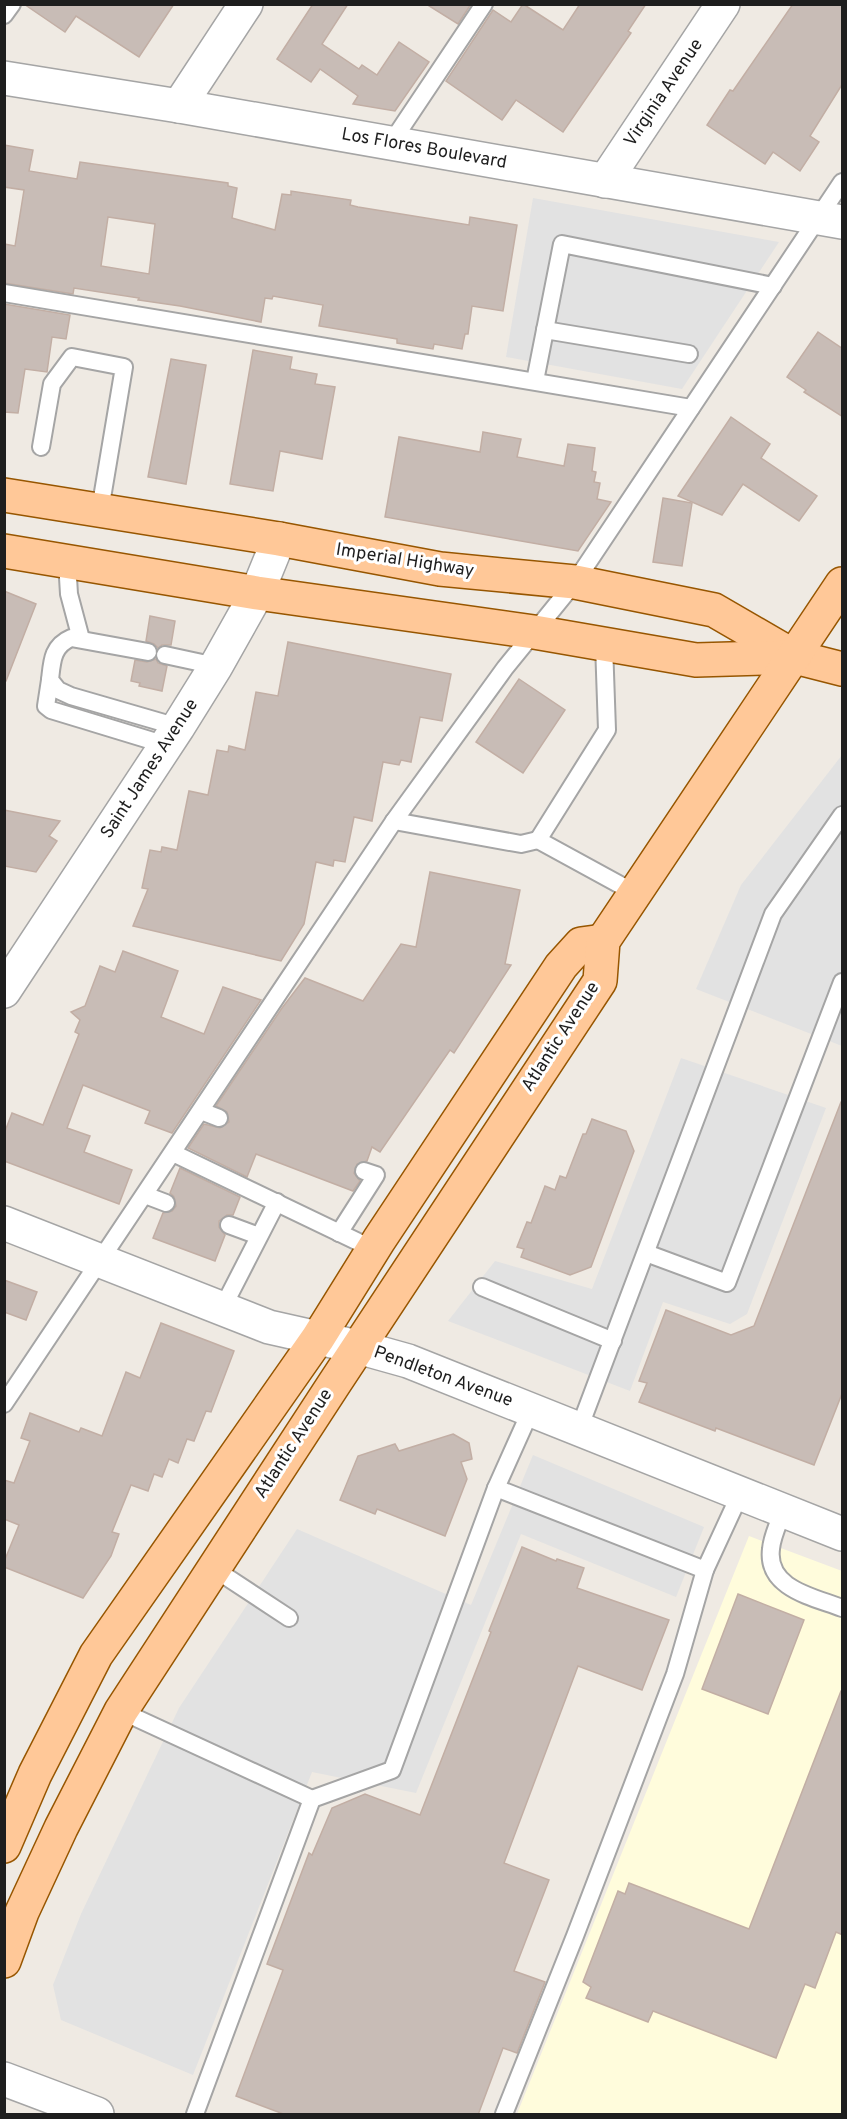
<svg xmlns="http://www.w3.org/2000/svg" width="847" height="2119" font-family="Overpass,sans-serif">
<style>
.education{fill:#fffcdc}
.parking{fill:#e2e2e2}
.building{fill:#c8bcb6;stroke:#c2aea4;stroke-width:1.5;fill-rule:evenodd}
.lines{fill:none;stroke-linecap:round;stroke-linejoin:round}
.service-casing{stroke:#a5a5a5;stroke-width:20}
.minor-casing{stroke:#a5a5a5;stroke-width:36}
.tertiary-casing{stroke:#a5a5a5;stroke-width:36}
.primary-casing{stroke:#975600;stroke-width:36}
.service{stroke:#fff;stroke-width:16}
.minor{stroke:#fff;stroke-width:33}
.tertiary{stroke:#fff;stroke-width:33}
.primary{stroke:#ffc898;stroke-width:33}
.labels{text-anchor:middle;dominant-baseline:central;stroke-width:6;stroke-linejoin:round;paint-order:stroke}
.street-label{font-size:18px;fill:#1e1e1e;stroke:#fff}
</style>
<rect width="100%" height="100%" fill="#efeae3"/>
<polygon class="education" points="749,1536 842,1571 842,2114 517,2114"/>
<g class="parking">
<polygon points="533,198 779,242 682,389 506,357"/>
<polygon points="842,755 842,1046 696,989 741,885"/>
<polygon points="681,1058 826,1108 747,1314 730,1324 663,1302 630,1391 448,1321 495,1261 592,1289"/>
<polygon points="533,1455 704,1527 676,1597 521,1534 416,1793 312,1772 193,2075 61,2020 53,1985 81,1914 179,1708 297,1529 471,1605"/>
</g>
<g class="building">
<polygon points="24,4 174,4 139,57 76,16 65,32"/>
<polygon points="313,4 348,4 322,44 359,69 362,65 377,75 399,42 429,62 395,111 353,104 358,96 320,69 311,82 277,59"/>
<polygon points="426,4 471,4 458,24"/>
<polygon points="523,4 563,30 580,4 646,4 628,31 631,33 563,132 516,100 502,120 446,81 493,10 511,22"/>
<polygon points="793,4 843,4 843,83 810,136 819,142 800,171 773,152 765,164 707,125 730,90 733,91"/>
<path d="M4,145l29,5 -4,21 48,8 3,-17 148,21v3l9,2 -5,30 43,12 7,-36 9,1v-4l60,9 -1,5 8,2 111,18 1,-8 47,8 -14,86 -31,-5 -4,28h-3l-3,15 -28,-5 -1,5 -36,-6v-4l-78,-13 4,-21 -50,-9 -1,3 -7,-1 -4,24 -81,-16 -42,-6 1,-2 -65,-10 -1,6 -69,-11v-39l11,2 9,-56 -20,-3zM108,217l47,7 -6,50 -48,-8z"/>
<polygon points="4,304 70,315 66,339 52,337 47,372 25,369 18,413 4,412"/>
<polygon points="818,332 843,349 843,417 804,392 806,390 787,377"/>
<polygon points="253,350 292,357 290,369 317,374 315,384 335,387 322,459 280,451 273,491 230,484"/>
<polygon points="171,359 206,365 186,484 148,477"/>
<polygon points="731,417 770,444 761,458 817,496 799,521 743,484 722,515 678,496"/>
<polygon points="483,432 521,439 517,457 564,466 568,444 595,448 592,471 596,472 594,482 600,483 597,499 611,502 578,551 385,517 399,437 480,452"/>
<polygon points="663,498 692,503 682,566 653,562"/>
<polygon points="4,591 36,604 6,681 4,681"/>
<polygon points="150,616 175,621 171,645 162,645 158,648 154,644 146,641"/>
<polygon points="288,642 451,674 442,721 420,717 411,762 401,760 399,765 383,762 372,821 354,817 345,862 334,860 333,866 316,862 304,924 281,961 133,926 148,889 142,888 150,850 161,852 162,847 177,850 189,791 208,795 217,750 228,752 229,746 245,750 256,692 278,696"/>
<polygon points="156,659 158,663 167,666 162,691 139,686 140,683 131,681 135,660 147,662"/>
<polygon points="519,679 565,710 523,773 476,742"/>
<polygon points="4,810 60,821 49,836 57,841 36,872 4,866"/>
<polygon points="430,872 520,890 505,964 511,965 454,1053 450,1050 380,1152 372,1147 367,1161 357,1164 354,1173 360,1181 353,1191 256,1154 247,1177 188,1148 204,1124 220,1128 229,1122 227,1112 216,1106 282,1008 305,978 363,1001 401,944 416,947"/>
<polygon points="123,951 178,971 161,1017 204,1034 223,987 261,1000 172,1133 145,1123 150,1111 83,1085 67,1128 90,1136 84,1152 132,1170 119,1204 4,1161 4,1134 12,1113 43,1125 79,1034 75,1032 80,1020 71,1012 85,1006 100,966 115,972"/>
<polygon points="841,1102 843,1102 843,1391 814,1465 716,1428 715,1431 639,1402 647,1383 639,1381 666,1310 731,1335 754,1326"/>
<polygon points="592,1119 626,1131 634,1151 591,1267 570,1275 521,1257 524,1249 517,1247 527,1222 531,1223 545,1186 555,1190 560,1176 566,1178 583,1134 586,1134"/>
<polygon points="180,1168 240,1197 233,1215 227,1215 219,1221 219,1227 225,1235 215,1261 153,1238 163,1213 172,1211 176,1206 174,1197 170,1193"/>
<polygon points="4,1280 37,1292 26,1320 4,1312"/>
<polygon points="161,1323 234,1351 211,1412 206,1411 194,1441 187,1439 178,1463 169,1459 162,1477 154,1474 148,1491 131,1485 112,1532 119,1534 111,1556 83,1598 4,1567 4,1562 19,1525 4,1519 4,1480 14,1483 30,1441 21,1438 30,1413 79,1432 81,1428 102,1436 126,1372 140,1378"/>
<polygon points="453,1434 469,1443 472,1459 461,1462 467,1479 445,1536 377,1509 375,1514 340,1500 358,1456 395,1444 399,1451"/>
<polygon points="522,1547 556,1561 557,1559 584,1568 577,1588 669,1620 642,1690 578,1666 504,1863 549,1880 514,1971 545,1982 517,2053 503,2048 478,2115 286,2115 236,2096 283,1970 267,1964 309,1853 312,1855 332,1808 365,1794 420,1815 491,1632 489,1631"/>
<polygon points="738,1594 804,1620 768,1714 702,1689"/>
<polygon points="841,1691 843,1691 843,1935 836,1932 815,1988 805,1984 776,2058 653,2011 648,2022 586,1998 591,1987 583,1982 618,1891 625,1894 629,1883 749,1929"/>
</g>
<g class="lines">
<g class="service-casing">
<g id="service">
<polyline points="4,15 12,4"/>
<polyline points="391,143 484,4"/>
<polyline points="4,293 691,408"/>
<polyline points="545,330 689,354"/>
<polyline points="535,381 562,244 773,286"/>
<polyline points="41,447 52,384 72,357 124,367 100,510"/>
<polyline points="67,561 69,594 81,639"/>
<polyline points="604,644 607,730 538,840 635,893"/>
<path d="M148,652l-77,-14c-19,8 -19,24 -21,42l8,10 13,6 107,31"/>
<polyline points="165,655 216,666"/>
<polyline points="50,680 46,706 51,710 166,745"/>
<polyline points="394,821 521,844 538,840"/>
<polyline points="201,1111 219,1118"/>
<polyline points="173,1153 373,1249"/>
<polyline points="145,1195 166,1203"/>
<polyline points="229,1225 259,1236"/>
<polyline points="339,1233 376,1175 364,1171"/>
<polyline points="646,1253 727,1283 842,982"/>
<polyline points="482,1287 613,1341"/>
<polyline points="222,1309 277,1202"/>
<polyline points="4,1404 394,821 505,668 575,582 842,182"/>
<polyline points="579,1429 773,914 842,815"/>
<polyline points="496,1488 705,1570 741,1492"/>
<path d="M784,1509c-5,13 -12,27 -13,40 -5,40 43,48 71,59"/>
<polyline points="213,1568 289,1618"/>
<polyline points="121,1711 312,1799"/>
<polyline points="195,2114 312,1799 392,1770 496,1488 531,1410"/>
<polyline points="504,2114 575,1936 675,1674 705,1570"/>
</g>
</g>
<g class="minor-casing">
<g id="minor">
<polyline points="4,78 179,106 842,222"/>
<polyline points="179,106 246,4"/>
<polyline points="605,181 723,4"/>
<polyline points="4,991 178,727 216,666 257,593 279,539"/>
<polyline points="4,1223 269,1327 358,1347 408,1361 842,1534"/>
</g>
</g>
<g class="tertiary-casing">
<polyline id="tertiary" points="4,2079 97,2114"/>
</g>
<g class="primary-casing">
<g id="primary">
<polyline points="4,495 279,539 440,569 575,582 714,610 795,657 842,669"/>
<polyline points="4,551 257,593 534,632 696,660 795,657"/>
<polyline points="4,1846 35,1774 96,1655 318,1338 379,1240 561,966 581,944 603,941"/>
<polyline points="4,1961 22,1912 61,1828 121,1711 334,1384 600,981 603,941 842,584"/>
</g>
</g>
<use href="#service" class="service"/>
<use href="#minor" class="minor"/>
<use href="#tertiary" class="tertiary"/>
<use href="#primary" class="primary"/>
</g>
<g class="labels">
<g class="street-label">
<text transform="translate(664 93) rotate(-56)">Virginia Avenue</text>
<text transform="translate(424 149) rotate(10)">Los Flores Boulevard</text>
<text transform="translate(405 561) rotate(9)">Imperial Highway</text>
<text transform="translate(150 769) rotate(-57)">Saint James Avenue</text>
<text transform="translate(561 1037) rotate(-57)">Atlantic Avenue</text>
<text transform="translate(443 1377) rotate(20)">Pendleton Avenue</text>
<text transform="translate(294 1444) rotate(-57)">Atlantic Avenue</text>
</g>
</g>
<rect width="847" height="2119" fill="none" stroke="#1e1e1e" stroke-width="12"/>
</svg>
